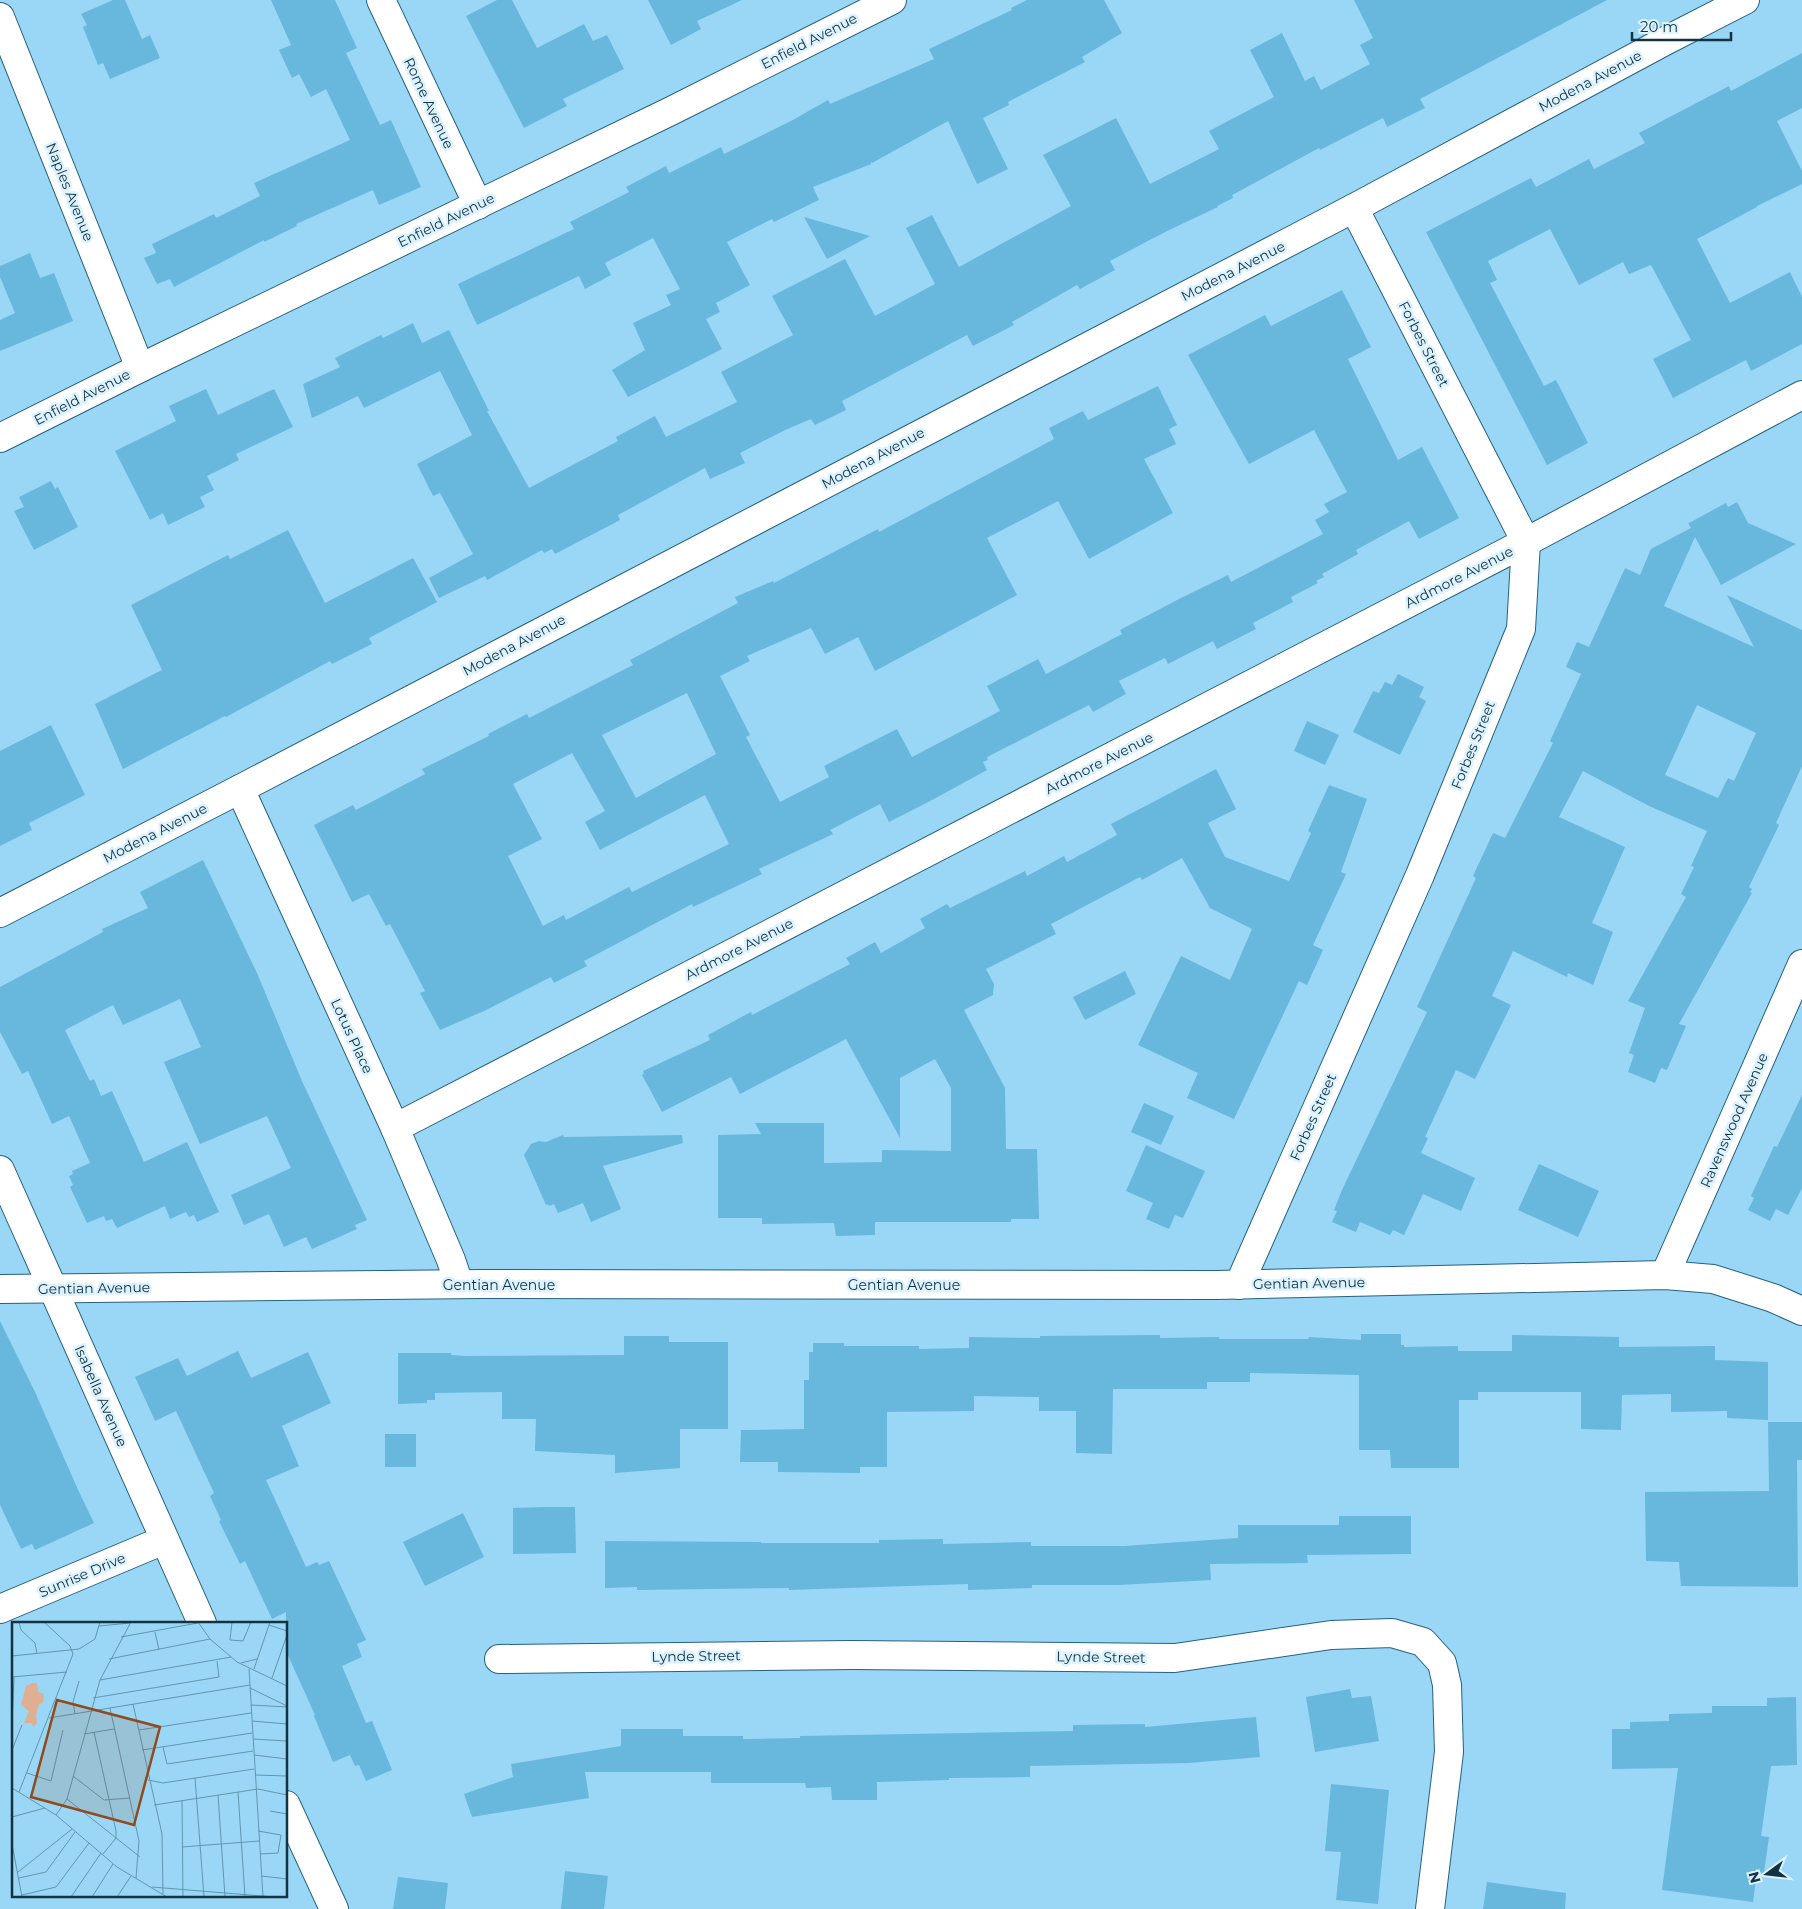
<svg xmlns="http://www.w3.org/2000/svg" width="1802" height="1909" font-family="Montserrat,sans-serif">
<style>
.building{fill:#68b7dd;fill-rule:evenodd}
.lines{fill:none;stroke-linecap:round;stroke-linejoin:round}
.street-casing{stroke:#24627d;stroke-width:30}
.secondary-casing{stroke:#24627d;stroke-width:30}
.street{stroke:#fff;stroke-width:28}
.secondary{stroke:#fff;stroke-width:28}
.labels{text-anchor:middle;dominant-baseline:central;stroke-width:5;stroke-linejoin:round;paint-order:stroke}
.street-label{font-size:14px;fill:#113342;stroke:#dcf2fe}
.inset-road{fill:none;stroke:#6395ae;stroke-width:1}
.view{fill:#8f4b1e;fill-opacity:0.15;stroke:#8f4b1e;stroke-width:2.5}
.inset-edge{fill:none;stroke:#113342;stroke-width:2.5}
</style>
<rect width="100%" height="100%" fill="#9ad7f6"/>
<g class="building">
<polygon points="113,0 125,0 142,39 150,35 160,58 110,79 103,63 98,65 83,27 87,25 81,14"/>
<polygon points="271,0 335,0 357,48 346,53 380,125 391,120 421,187 379,205 373,190 296,224 297,226 264,242 264,240 174,287 170,279 157,284 144,258 156,253 152,244 214,214 216,218 260,196 254,183 350,140 326,89 311,97 299,74 292,78 279,50 291,45"/>
<polygon points="497,0 512,0 537,48 584,24 593,41 607,35 624,69 563,99 567,106 524,128 466,16"/>
<polygon points="648,0 742,0 697,21 701,29 671,45"/>
<polygon points="1027,0 1104,0 1122,33 1082,57 1085,62 1008,102 1009,105 983,118 1008,169 977,184 948,121 872,163 871,162 871,164 813,187 819,200 774,222 772,219 727,242 750,285 716,303 720,312 706,319 722,349 628,397 612,370 645,350 633,323 671,305 666,295 680,289 653,238 605,263 611,275 585,289 579,276 477,325 458,284 574,229 570,222 629,192 626,187 666,166 669,173 721,147 724,154 791,121 828,100 830,104 934,59 929,49 1012,10 1011,8"/>
<polygon points="1354,0 1607,0 1420,99 1425,108 1387,127 1383,118 1320,150 1319,148 1232,195 1233,198 1217,206 1218,207 1167,231 1110,261 1115,270 1080,289 1077,285 1012,322 1014,325 973,346 967,335 842,401 846,410 815,425 811,419 785,430 740,453 745,463 710,479 705,468 618,515 620,520 555,554 552,549 544,553 542,550 487,580 485,576 439,598 429,578 473,554 440,493 433,496 417,464 472,435 440,371 364,408 358,396 312,418 303,384 340,367 335,358 381,335 383,338 413,323 422,343 449,330 489,411 487,411 529,488 618,441 616,437 655,416 666,437 737,402 721,372 793,335 772,296 845,259 875,316 935,284 906,228 932,215 959,267 1071,206 1043,155 1116,118 1150,184 1219,149 1209,131 1274,97 1250,50 1282,33 1305,81 1314,76 1321,90 1370,64 1360,45 1373,38"/>
<polygon points="1802,53 1802,108 1777,121 1802,171 1802,184 1757,206 1757,207 1697,239 1730,303 1790,272 1802,297 1802,344 1751,371 1746,360 1673,398 1653,359 1691,340 1651,265 1629,274 1623,262 1579,285 1550,229 1488,261 1497,280 1490,283 1544,386 1556,380 1588,443 1547,465 1426,232 1531,178 1536,187 1589,159 1594,169 1645,143 1639,133 1729,86 1731,91"/>
<polygon points="804,217 870,236 827,259"/>
<polygon points="30,253 40,278 54,273 73,321 0,351 0,320 15,313 0,277 0,266"/>
<path d="M1342,290l29,57 -23,12 50,101 24,-13 37,71 -40,21 -10,-18 -53,29 2,4 -36,20 2,3 -8,4 2,2 -27,14 2,5 -40,21 3,6 -39,20 -4,-8 -45,23 -3,-6 -46,23 7,13 -33,18 -4,-7 -102,52 1,3 -5,2 4,8 -53,29 -45,23 -9,-18 -50,26 3,4 -74,35 3,5 -69,33 -1,-3 -108,57 3,5 -33,17 -3,-6 -67,34 -44,19 -20,-37 5,-2 -35,-67 -4,2 -17,-32 -17,8 -38,-77 39,-20 3,5 69,-36 -3,-5 67,-33 -1,-2 39,-20 2,4 104,-53 -3,-5 108,-57 -3,-6 38,-16 1,2 104,-54 1,3 175,-93 -5,-11 34,-17 5,9 70,-34 19,39 -8,4 7,15 -32,15 29,54 -84,46 -31,-58 -71,37 30,57 -142,76 -17,-34 -33,17 -14,-26 -64,28 3,5 -30,15 30,59 -4,2 34,65 49,-25 -5,-11 73,-37 15,28 88,-46 -13,-25 51,-27 8,15 76,-40 -2,-4 59,-31 49,-24 3,7 92,-48 -8,-14 14,-8 -5,-8 23,-12 -33,-62 -65,34 -61,-109 77,-40 6,11zM687,693l29,61 -80,44 -34,-63zM572,753l33,58 -20,11 15,28 105,-55 24,49 -97,48 -3,-5 -63,33 -2,-5 -21,11 -35,-70 34,-17 -29,-55z"/>
<polygon points="206,389 218,415 274,389 293,427 236,454 239,460 207,476 214,490 200,497 205,507 168,525 163,513 150,520 115,451 176,421 169,406"/>
<polygon points="51,481 55,489 58,487 78,527 34,550 14,511 24,507 19,497"/>
<path d="M1737,502l11,21 48,21 -75,41 -26,-48 -31,69 90,41 -27,-52 75,35v136l-26,57 3,2 -30,62 3,2 -2,3 2,1 -73,131 7,2 -19,44 -6,-2 -6,15 -27,-11 6,-17 -5,-2 16,-45 -17,-7 58,-104 -5,-3 13,-27 -3,-1 16,-35 -58,-25 -66,-35 -24,46 66,30 -33,76 21,9 -20,53 -25,-12 -1,4 -54,-26 -21,45 19,9 -36,74 -19,-9 -31,67 3,1 -7,15 54,25 -14,33 -38,-17 -19,41 -11,-5 -3,5 -30,-13 -4,10 -24,-10 5,-11 -3,-1 8,-20 85,-178 -10,-5 59,-129 -3,-2 20,-43 12,5 48,-95 -3,-2 31,-67 -15,-7 11,-25 12,5 36,-79 15,7 11,-26 40,-21 -3,-5 3,-1 35,-19 2,4zM1697,705l59,28 -22,48 -6,-3 -10,20 -53,-23z"/>
<polygon points="288,530 325,603 413,558 437,602 369,638 372,644 332,664 330,661 226,717 225,716 123,769 95,704 162,670 131,605 228,555 230,559"/>
<polygon points="1398,674 1424,687 1419,697 1426,701 1400,755 1353,732 1373,691 1379,693 1385,682 1392,685"/>
<polygon points="1307,721 1339,735 1325,765 1294,751"/>
<polygon points="51,725 85,795 29,823 32,830 0,846 0,751"/>
<polygon points="1216,769 1236,809 1208,823 1225,857 1289,881 1311,833 1308,831 1329,785 1367,799 1341,872 1346,874 1313,945 1323,950 1307,985 1299,981 1234,1119 1187,1098 1198,1073 1138,1045 1181,956 1230,980 1252,929 1210,908 1182,858 1142,880 1140,877 1051,924 1056,934 986,969 994,984 993,995 964,1010 1005,1088 1006,1149 1037,1149 1039,1219 1011,1219 1011,1222 875,1222 875,1235 836,1236 834,1223 762,1224 762,1218 718,1218 718,1135 761,1134 755,1123 824,1123 824,1163 882,1162 882,1150 951,1151 951,1088 935,1059 900,1078 900,1138 846,1039 740,1094 731,1077 662,1112 642,1075 644,1074 643,1071 710,1040 708,1035 751,1012 752,1015 850,964 846,958 875,942 881,953 925,928 920,919 947,904 950,908 1025,871 1027,876 1064,856 1067,862 1117,835 1111,824"/>
<polygon points="203,860 257,973 302,1081 367,1220 355,1225 357,1229 312,1249 306,1237 284,1247 269,1214 244,1225 231,1195 291,1168 267,1116 200,1144 164,1062 201,1047 180,999 123,1025 113,1005 65,1030 90,1081 94,1079 101,1096 112,1091 144,1162 187,1142 219,1212 197,1222 194,1215 189,1217 186,1212 170,1219 165,1206 117,1228 112,1219 106,1221 104,1216 87,1223 70,1187 73,1185 69,1176 73,1174 72,1171 90,1163 69,1116 52,1124 28,1071 22,1074 0,1032 0,987 103,932 102,929 148,908 140,892"/>
<polygon points="1125,971 1136,994 1085,1020 1073,997"/>
<polygon points="1802,1095 1802,1188 1788,1215 1776,1209 1770,1221 1748,1210 1754,1198 1751,1196 1774,1146 1777,1147"/>
<polygon points="1144,1103 1174,1116 1161,1145 1131,1132"/>
<polygon points="563,1135 564,1137 682,1135 683,1143 603,1166 621,1209 591,1222 583,1203 558,1213 554,1204 549,1206 548,1204 546,1205 524,1155 531,1144 539,1141 546,1142"/>
<polygon points="1146,1145 1205,1171 1183,1218 1175,1215 1169,1229 1146,1219 1153,1203 1126,1191"/>
<polygon points="1539,1164 1599,1191 1578,1237 1518,1210"/>
<polygon points="0,1321 35,1392 79,1492 94,1523 35,1550 32,1544 21,1549 0,1505"/>
<polygon points="1361,1334 1401,1334 1401,1345 1404,1345 1404,1347 1458,1346 1458,1351 1512,1351 1512,1335 1619,1337 1619,1347 1715,1346 1715,1360 1768,1362 1768,1420 1727,1418 1727,1411 1671,1412 1671,1394 1622,1395 1621,1430 1581,1429 1581,1392 1478,1392 1478,1400 1459,1400 1459,1468 1391,1468 1390,1450 1359,1450 1359,1375 1250,1373 1250,1382 1207,1382 1207,1389 1113,1389 1112,1454 1076,1453 1076,1411 1039,1411 1039,1397 974,1396 974,1411 887,1412 887,1467 860,1467 860,1473 778,1472 778,1462 740,1462 741,1430 804,1429 804,1380 809,1380 809,1352 813,1352 813,1343 844,1343 844,1346 919,1346 919,1349 969,1348 969,1337 1040,1338 1040,1336 1160,1335 1160,1338 1219,1337 1219,1339 1308,1339 1309,1337 1361,1340"/>
<polygon points="624,1336 669,1336 669,1342 728,1342 728,1429 680,1429 680,1468 615,1473 615,1455 535,1451 536,1419 502,1419 502,1392 435,1393 435,1400 427,1400 427,1403 398,1404 398,1353 451,1353 451,1355 464,1356 624,1355"/>
<polygon points="238,1351 251,1378 308,1352 331,1403 282,1426 299,1466 266,1480 306,1567 317,1562 319,1565 329,1561 366,1640 357,1644 362,1657 342,1666 366,1723 372,1721 392,1770 366,1781 359,1765 355,1766 350,1755 333,1762 314,1716 315,1715 286,1651 286,1612 272,1619 245,1561 240,1564 219,1521 221,1520 210,1496 214,1493 176,1411 155,1421 135,1377 178,1358 187,1376"/>
<polygon points="1768,1422 1802,1422 1802,1460 1797,1460 1798,1587 1681,1586 1679,1562 1646,1561 1645,1492 1769,1491"/>
<rect x="385" y="1434" width="31" height="33"/>
<polygon points="546,1507 575,1507 576,1553 513,1554 513,1508"/>
<polygon points="463,1513 484,1557 425,1586 403,1542"/>
<polygon points="1339,1516 1411,1516 1411,1554 1307,1555 1308,1563 1210,1564 1211,1580 1119,1585 1032,1585 1032,1588 968,1590 968,1584 789,1590 789,1588 637,1590 637,1587 605,1588 605,1541 761,1542 761,1543 879,1543 879,1540 943,1539 943,1544 1031,1542 1031,1546 1124,1546 1238,1538 1238,1525 1339,1525"/>
<polygon points="1350,1689 1352,1698 1371,1696 1379,1741 1315,1752 1306,1697"/>
<polygon points="1796,1697 1797,1765 1771,1766 1761,1836 1769,1837 1764,1873 1757,1872 1753,1902 1662,1890 1678,1768 1612,1769 1612,1729 1630,1729 1630,1722 1669,1721 1669,1714 1712,1713 1712,1706 1767,1706 1767,1698"/>
<polygon points="1256,1717 1260,1757 1189,1763 1030,1766 1030,1777 949,1778 949,1780 877,1782 877,1800 832,1800 831,1787 806,1788 805,1783 711,1783 711,1772 585,1772 589,1798 472,1817 464,1794 513,1777 511,1764 621,1746 621,1729 683,1729 683,1736 743,1736 743,1739 800,1738 800,1736 1073,1731 1073,1725 1145,1724 1145,1727"/>
<polygon points="1331,1784 1389,1790 1378,1904 1336,1900 1341,1852 1325,1851"/>
<polygon points="565,1871 608,1876 604,1909 561,1909"/>
<polygon points="398,1877 448,1883 445,1909 393,1909"/>
<polygon points="1487,1882 1566,1893 1565,1909 1483,1909"/>
</g>
<g class="lines">
<g class="street-casing">
<g id="street">
<polyline points="381,0 478,205"/>
<polyline points="0,17 140,368"/>
<polyline points="0,438 140,368 671,111 892,0"/>
<polyline points="240,789 395,1128 451,1260 459,1284"/>
<polyline points="0,913 240,789 1354,208 1665,41 1745,0"/>
<polyline points="395,1128 1526,542 1802,395"/>
<polyline points="0,1170 202,1623"/>
<polyline points="1665,1275 1802,964"/>
<polyline points="1239,1285 1420,875 1521,629 1526,542 1354,208"/>
<polyline points="0,1609 164,1540"/>
<polyline points="499,1659 852,1655 1175,1658 1331,1635 1392,1633 1423,1642 1442,1663 1447,1685 1449,1752 1430,1909"/>
<polyline points="286,1805 334,1909"/>
</g>
</g>
<g class="secondary-casing">
<polyline id="secondary" points="0,1289 483,1284 1217,1285 1665,1275 1713,1279 1773,1298 1802,1311"/>
</g>
<use href="#street" class="street"/>
<use href="#secondary" class="secondary"/>
</g>
<g class="labels">
<g class="street-label">
<text transform="translate(809 41) rotate(-27)">Enfield Avenue</text>
<text transform="translate(1590 81) rotate(-28)">Modena Avenue</text>
<text transform="translate(429 103) rotate(65)">Rome Avenue</text>
<text transform="translate(70 192) rotate(68)">Naples Avenue</text>
<text transform="translate(446 220) rotate(-26)">Enfield Avenue</text>
<text transform="translate(1233 271) rotate(-27)">Modena Avenue</text>
<text transform="translate(1424 344) rotate(63)">Forbes Street</text>
<text transform="translate(82 397) rotate(-27)">Enfield Avenue</text>
<text transform="translate(873 458) rotate(-28)">Modena Avenue</text>
<text transform="translate(1459 577) rotate(-27)">Ardmore Avenue</text>
<text transform="translate(514 645) rotate(-28)">Modena Avenue</text>
<text transform="translate(1473 745) rotate(-68)">Forbes Street</text>
<text transform="translate(1099 763) rotate(-27)">Ardmore Avenue</text>
<text transform="translate(155 833) rotate(-27)">Modena Avenue</text>
<text transform="translate(739 949) rotate(-27)">Ardmore Avenue</text>
<text transform="translate(352 1036) rotate(65)">Lotus Place</text>
<text transform="translate(1313 1117) rotate(-66)">Forbes Street</text>
<text transform="translate(1734 1120) rotate(-66)">Ravenswood Avenue</text>
<text transform="translate(1309 1283) rotate(-1)">Gentian Avenue</text>
<text x="499" y="1285">Gentian Avenue</text>
<text x="904" y="1285">Gentian Avenue</text>
<text transform="translate(94 1288) rotate(-1)">Gentian Avenue</text>
<text transform="translate(101 1396) rotate(66)">Isabella Avenue</text>
<text transform="translate(82 1575) rotate(-23)">Sunrise Drive</text>
<text transform="translate(696 1656) rotate(-1)">Lynde Street</text>
<text transform="translate(1101 1657) rotate(1)">Lynde Street</text>
</g>
</g>
<g transform="translate(12 1622)">
<rect width="275" height="275" fill="#9ad7f6"/>
<path d="M20,61h5l1,9 6,2 -1,9 -4,1 -3,11 1,8 -4,4 -1,-4h-8l5,-12 -8,-6 5,-19z" fill="#e0ae91"/>
<path class="inset-road" d="M7,0l2,8 14,13 2,11M186,0l12,17 27,23 50,24M257,3l18,6M87,4l31,-3M143,10l4,18M109,15l77,-14M218,18l13,1 8,-19M218,18l2,-18M0,34l67,-7 16,-10 5,-17M97,37l101,-20M229,41l16,-4M237,47l14,228M242,47l16,-47M0,55l55,-5M260,56l15,-43M88,58l131,-23M238,66l37,18M81,76l126,-21 -2,-16M121,82l29,130 1,60M239,83l36,2M98,86l29,133 -3,37M63,92l-2,-12 6,-21M37,96l201,-33M240,99l35,3M0,105l2,-50M127,108l112,-17M82,110l22,99v7l-13,16M72,112l30,-5M241,117l34,2M151,125l4,17 86,-13M0,128l10,-25M130,128l110,-17M242,133l33,4M15,151l24,8 12,-51M243,153l32,1M61,154l31,24 26,-2M183,156l9,119M136,158l15,3 91,-14M0,166l44,27 61,52 50,30M7,170l54,-138 -3,-8 -26,-24M226,170l7,105M206,173l7,102M55,177l73,58M170,178l1,97M142,183l104,-16 29,6M258,189l17,3M44,193l11,-16 33,-119 31,-58M0,195l33,-9M246,209l23,4 -3,18 -18,1M0,222l10,53M170,225l77,-6M6,250l54,-43M250,254l25,3M7,256l27,-6 29,-40M140,265l122,10M10,273l34,-8 33,-44M59,275l30,-44M80,275l21,-33M105,275l14,-21"/>
<path class="view" d="M45,78l103,27 -26,98 -103,-28z"/>
<rect width="275" height="275" class="inset-edge"/>
</g>
<g transform="translate(1767 1874) rotate(255)" stroke="#dcf2fe" stroke-width="4" paint-order="stroke">
<path d="M0-4L9 19L0 12L-9 19Z" fill="#113342"/>
<text y="-8" font-size="14" font-weight="bold" text-anchor="middle" fill="#113342">N</text>
</g>
<path d="M1632 32v8h99v-8" fill="none" stroke="#113342" stroke-width="2.5"/>
<text x="1640" y="32" font-size="15" fill="#113342" stroke="#dcf2fe" stroke-width="4" paint-order="stroke">20 m</text>
</svg>
